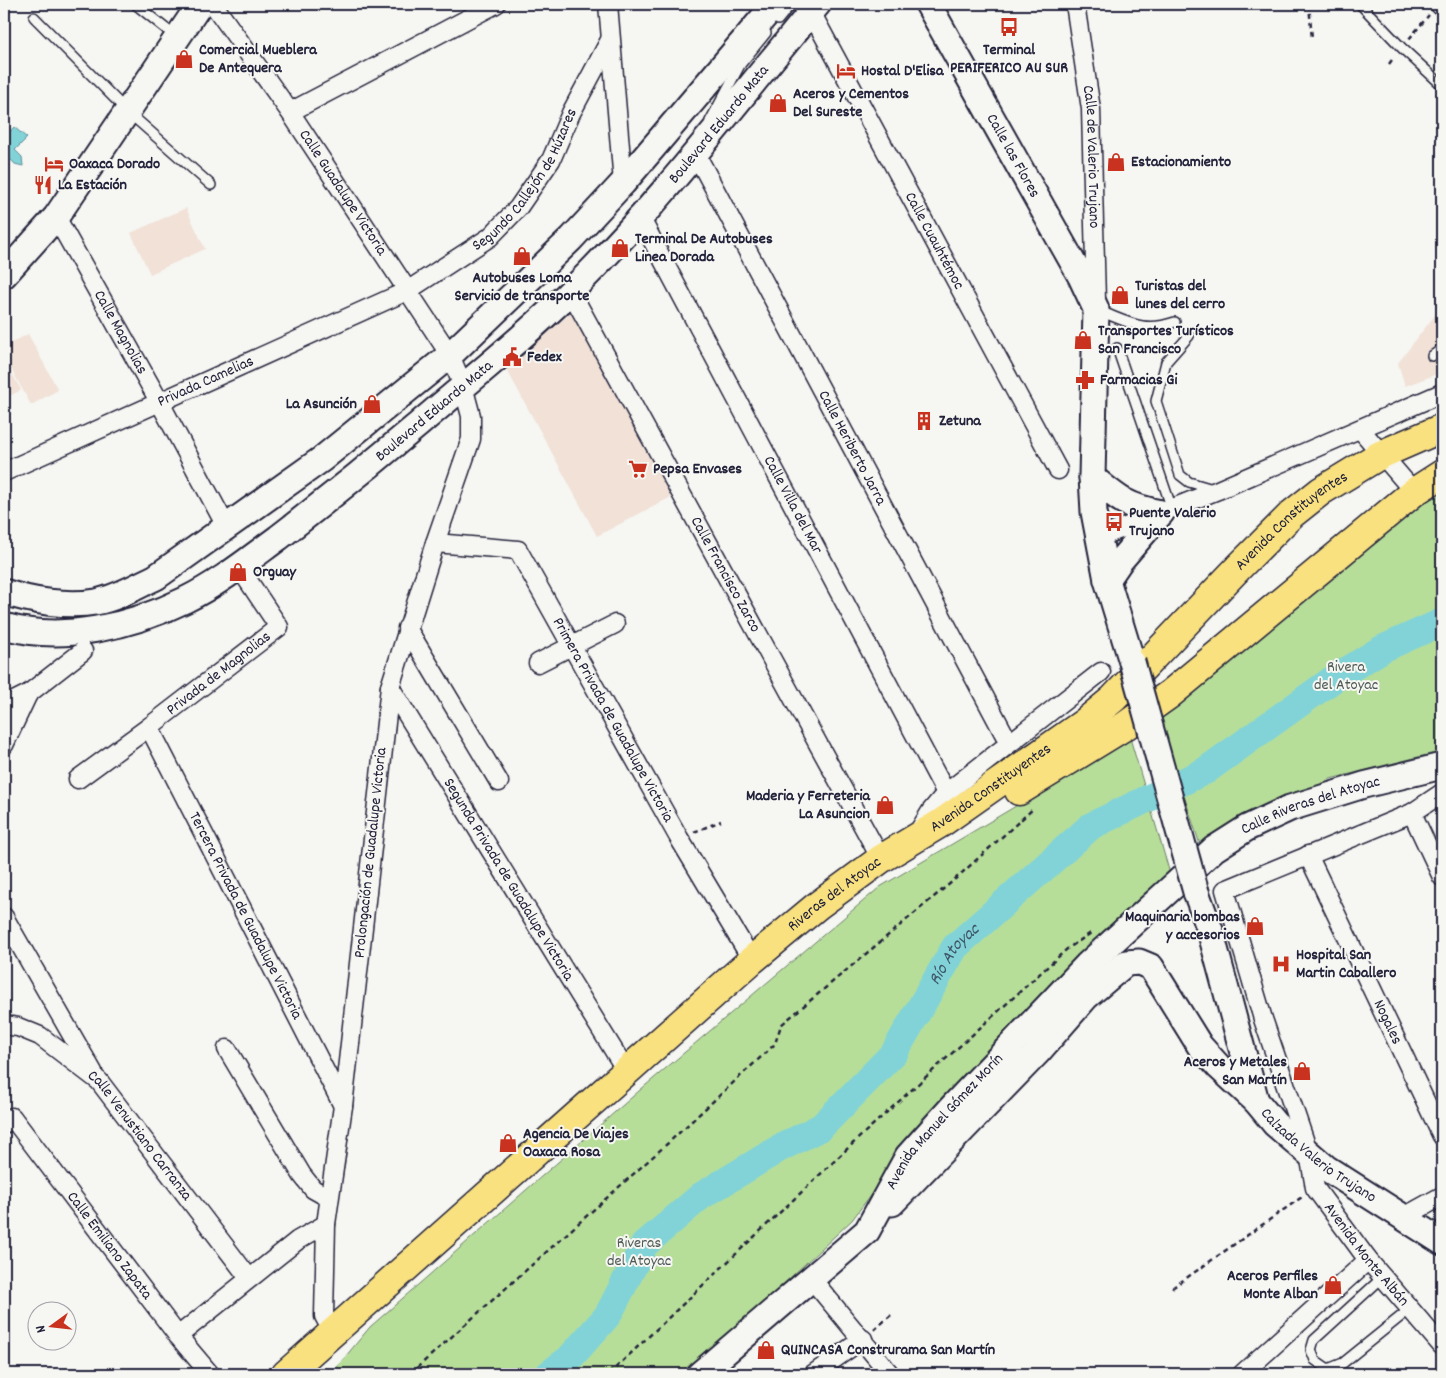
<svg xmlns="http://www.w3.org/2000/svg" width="1446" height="1378" font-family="Dekko,sans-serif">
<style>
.built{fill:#f1e1d7}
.green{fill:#b7de99;stroke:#6c806a}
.water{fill:#82d3d7;stroke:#5c8c99}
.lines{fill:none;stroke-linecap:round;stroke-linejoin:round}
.river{stroke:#82d3d7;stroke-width:28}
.lane-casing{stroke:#22223b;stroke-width:12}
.street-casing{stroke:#22223b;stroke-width:21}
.secondary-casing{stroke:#22223b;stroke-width:29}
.primary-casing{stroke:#22223b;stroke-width:31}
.path{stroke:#22223b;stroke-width:2.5;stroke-dasharray:5 4;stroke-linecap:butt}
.lane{stroke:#f6f6f2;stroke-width:9}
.street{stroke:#f6f6f2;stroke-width:18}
.secondary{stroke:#f6f6f2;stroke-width:25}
.primary{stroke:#fae180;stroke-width:28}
.secondary-bridge-casing{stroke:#22223b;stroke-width:29;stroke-linecap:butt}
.secondary-bridge{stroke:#f6f6f2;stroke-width:25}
.labels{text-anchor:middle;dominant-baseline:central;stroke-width:4;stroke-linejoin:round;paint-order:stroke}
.poi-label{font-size:16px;font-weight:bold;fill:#22223b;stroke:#f6f6f2;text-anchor:start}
.street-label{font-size:16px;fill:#22223b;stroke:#f6f6f2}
.park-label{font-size:16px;fill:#4f5a57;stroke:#f6f6f2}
.water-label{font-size:18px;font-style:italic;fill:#3f576a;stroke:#f6f6f2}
</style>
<rect width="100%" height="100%" fill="#f6f6f2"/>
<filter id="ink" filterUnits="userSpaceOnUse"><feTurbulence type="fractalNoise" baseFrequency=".02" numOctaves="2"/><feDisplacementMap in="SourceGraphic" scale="10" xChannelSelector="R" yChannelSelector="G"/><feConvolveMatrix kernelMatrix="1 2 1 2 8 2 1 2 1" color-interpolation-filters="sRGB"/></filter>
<g filter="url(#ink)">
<g class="built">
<polygon points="186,208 205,249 150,274 131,233"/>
<polygon points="1442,306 1442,372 1405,386 1398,363"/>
<polygon points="572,312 671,497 597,536 506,368"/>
<polygon points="28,334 58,390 31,405 4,356 4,347"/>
<polygon points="4,359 21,390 4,399"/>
</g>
<g class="green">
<polygon points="1442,475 1442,751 1330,779 1204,857 1157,713"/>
<polygon points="1130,738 1171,877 946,1093 852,1220 687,1374 331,1374 370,1327 639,1091 880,887"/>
</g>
<polygon class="water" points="14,127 27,138 15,150 22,157 23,166 15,164 9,158 4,163 4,138"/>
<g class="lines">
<path class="river" id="s1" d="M549,1374l20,-15 39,-44 36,-70 57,-49 79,-48 41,-21 73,-74 61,-106 136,-121 114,-55 127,-91 50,-31 60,-27"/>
<g class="lane-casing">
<g id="lane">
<polyline points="135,4 175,36"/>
<polyline points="1360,4 1402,48 1442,85"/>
<polyline points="34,17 128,112 211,185"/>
<polyline points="778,20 791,4"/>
<polyline points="710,121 740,65 766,33"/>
<path d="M1099,311c30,11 44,22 76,11"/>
<polyline points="1189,336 1166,362 1156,401 1180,475 1189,482 1213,489"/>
<polyline points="1117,348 1172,509"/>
<polyline points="1432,356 1442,349"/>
<polyline points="1383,1277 1314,1340 1311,1350 1315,1360 1328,1369 1343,1363 1410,1309"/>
</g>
</g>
<g class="street-casing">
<g id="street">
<path id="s2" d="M213,4l77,108 160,243 13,31 8,30v23l-36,104 -45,144 -47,419 -17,118 -2,92 8,15"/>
<polyline points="608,4 623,183"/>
<path id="s3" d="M1075,4l16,105 5,192"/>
<polyline points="1439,4 1442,7"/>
<path id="s4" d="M811,12l247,458"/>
<polyline points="290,112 496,4"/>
<path id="s5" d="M695,152l314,591"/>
<path id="s6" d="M56,217l103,184 68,127"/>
<path id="s7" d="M640,217l306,576"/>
<path id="s8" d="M571,292l310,567"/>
<polyline points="1361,430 1414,492"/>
<path id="s9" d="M4,472l403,-181 83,-54 28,-29 33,-48 20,-47 39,-73"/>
<polyline points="1098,538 1218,490 1442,393"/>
<path id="s10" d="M435,543l83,7 161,288 73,122"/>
<polyline points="407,628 499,782"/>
<polyline points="538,663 615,624"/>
<path id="s11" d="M390,687l237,385"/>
<polyline points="4,706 28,694"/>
<path id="s12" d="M149,727l194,379"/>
<polyline points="4,745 28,694 83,651"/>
<path id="s13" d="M78,779l71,-52 130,-100 -40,-60"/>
<path id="s14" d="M1442,793l-30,20 -187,77 38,129 46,135 6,34 53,72 74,86"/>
<polyline points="1412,813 1442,877"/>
<polyline points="917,834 931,811 946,793 1101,672"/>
<path id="s15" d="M1308,855l134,281"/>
<polyline points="4,917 93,1072"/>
<path id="s16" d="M4,1025l14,2 22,9 59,45 150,197"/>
<polyline points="227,1049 302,1175 313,1189 329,1198"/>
<path id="s17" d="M4,1124l8,-7 166,219 32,38"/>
<polyline points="1404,1217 1442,1196"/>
<polyline points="810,1277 890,1374"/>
<polyline points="178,1336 298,1240 326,1224"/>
<polyline points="813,1374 863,1339"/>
<polyline points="1242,1374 1368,1260"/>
</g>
</g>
<g class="secondary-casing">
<g id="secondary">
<path id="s18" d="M928,4l153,273 15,32 -4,168 2,35 13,68 25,82"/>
<polyline points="4,275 56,217 200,4"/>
<path d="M1092,477c26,22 35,30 69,36"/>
<polyline points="1107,580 1120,561 1161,513"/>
<path d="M4,592c27,9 63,15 92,10 21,-4 41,-16 60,-25l166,-118 128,-104 121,-116 52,-56 152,-179"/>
<path id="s19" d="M4,626c58,17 128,0 181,-26 33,-16 63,-40 93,-62 48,-37 95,-75 141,-114 50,-43 106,-87 152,-133 90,-88 166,-191 247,-287"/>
<path id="s20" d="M1196,892l14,38 46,171 19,23 51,44 116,74"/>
<polyline points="892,1203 1038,1052 1086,997 1126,963 1139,962 1151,967 1200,1046 1219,1067 1256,1101"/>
<path id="s21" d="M700,1374l167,-143 41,-75 46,-51 133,-140 127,-116 33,-21 43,-20 74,-23 78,-19"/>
</g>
</g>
<g class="primary-casing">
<g id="primary">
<polyline points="1019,791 1125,726 1170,694 1414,492 1442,474"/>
<path id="s22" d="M286,1374l466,-414 65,-54 64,-47 60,-36 143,-100 29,-24 127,-133 52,-52 29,-23 59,-36 62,-27"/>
</g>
</g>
<g class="path">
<polyline points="1309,4 1312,39"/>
<polyline points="1409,39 1429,15"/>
<polyline points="1389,64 1394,57"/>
<polyline points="694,832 721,821"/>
<polyline points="1172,1288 1302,1197"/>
<polyline points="874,1330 891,1315"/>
<polyline points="410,1374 667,1144 775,1044 781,1025 953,881 1034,808"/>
<polyline points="609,1374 864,1133 1067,949 1091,933"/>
</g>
<use href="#lane" class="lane"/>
<use href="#street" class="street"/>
<use href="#secondary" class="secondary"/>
<use href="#primary" class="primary"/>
<g class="secondary-bridge-casing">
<polyline id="secondary-bridge" points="1132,662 1196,892"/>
</g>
<use href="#secondary-bridge" class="secondary-bridge"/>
</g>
</g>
<defs>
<g id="bus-bare" transform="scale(1.5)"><path d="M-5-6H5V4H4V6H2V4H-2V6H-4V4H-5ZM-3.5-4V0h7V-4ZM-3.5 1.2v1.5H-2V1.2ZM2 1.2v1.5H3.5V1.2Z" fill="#c8321e" stroke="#f6f6f2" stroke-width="2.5" paint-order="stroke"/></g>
<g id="shop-bare" transform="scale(1.5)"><path d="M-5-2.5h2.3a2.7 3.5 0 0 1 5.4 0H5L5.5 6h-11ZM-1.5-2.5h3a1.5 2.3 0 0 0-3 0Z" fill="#c8321e" stroke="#f6f6f2" stroke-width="2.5" paint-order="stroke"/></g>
<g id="hotel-bare" transform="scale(1.5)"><path d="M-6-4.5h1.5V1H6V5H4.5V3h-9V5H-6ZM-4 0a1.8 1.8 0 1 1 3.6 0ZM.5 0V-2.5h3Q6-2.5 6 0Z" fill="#c8321e" stroke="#f6f6f2" stroke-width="2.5" paint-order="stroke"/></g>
<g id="restaurant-bare" transform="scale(1.5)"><path d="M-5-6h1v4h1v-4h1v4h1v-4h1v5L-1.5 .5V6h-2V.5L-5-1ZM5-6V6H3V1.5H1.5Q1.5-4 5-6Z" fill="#c8321e" stroke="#f6f6f2" stroke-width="2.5" paint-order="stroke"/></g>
<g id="civic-bare" transform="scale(1.5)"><path d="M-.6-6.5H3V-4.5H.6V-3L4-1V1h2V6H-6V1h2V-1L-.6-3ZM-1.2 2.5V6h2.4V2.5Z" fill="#c8321e" stroke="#f6f6f2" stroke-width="2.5" paint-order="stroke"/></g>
<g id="pharmacy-bare" transform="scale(1.5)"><path d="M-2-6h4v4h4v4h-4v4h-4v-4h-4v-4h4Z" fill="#c8321e" stroke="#f6f6f2" stroke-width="2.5" paint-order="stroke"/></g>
<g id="building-bare" transform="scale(1.5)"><path d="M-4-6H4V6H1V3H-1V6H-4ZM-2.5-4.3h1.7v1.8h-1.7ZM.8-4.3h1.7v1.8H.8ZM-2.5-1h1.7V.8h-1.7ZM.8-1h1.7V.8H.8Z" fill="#c8321e" stroke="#f6f6f2" stroke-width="2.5" paint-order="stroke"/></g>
<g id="supermarket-bare" transform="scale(1.5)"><path d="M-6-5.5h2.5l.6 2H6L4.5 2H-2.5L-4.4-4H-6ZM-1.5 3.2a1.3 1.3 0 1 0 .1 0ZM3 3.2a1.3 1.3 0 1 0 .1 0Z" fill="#c8321e" stroke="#f6f6f2" stroke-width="2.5" paint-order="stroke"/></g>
<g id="hospital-bare" transform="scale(1.5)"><path d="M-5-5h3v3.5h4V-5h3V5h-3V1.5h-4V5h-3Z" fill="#c8321e" stroke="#f6f6f2" stroke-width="2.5" paint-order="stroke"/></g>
</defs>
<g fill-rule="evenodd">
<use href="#bus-bare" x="1009" y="27"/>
<use href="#shop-bare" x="184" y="59"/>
<use href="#hotel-bare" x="846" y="71"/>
<use href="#shop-bare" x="778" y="103"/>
<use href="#shop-bare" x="1116" y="162"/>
<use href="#hotel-bare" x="54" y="164"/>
<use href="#restaurant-bare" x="43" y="185"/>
<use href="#shop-bare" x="620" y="248"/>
<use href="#shop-bare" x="522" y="256"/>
<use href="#shop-bare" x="1120" y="295"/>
<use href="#shop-bare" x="1083" y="340"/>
<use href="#civic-bare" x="512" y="357"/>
<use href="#pharmacy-bare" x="1085" y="380"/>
<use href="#shop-bare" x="372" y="404"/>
<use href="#building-bare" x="924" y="421"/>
<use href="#supermarket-bare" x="638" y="469"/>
<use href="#bus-bare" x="1114" y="522"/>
<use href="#shop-bare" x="238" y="572"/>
<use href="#shop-bare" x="885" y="805"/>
<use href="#shop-bare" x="1255" y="926"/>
<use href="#hospital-bare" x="1281" y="964"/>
<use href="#shop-bare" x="1302" y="1071"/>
<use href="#shop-bare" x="508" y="1143"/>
<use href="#shop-bare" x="1333" y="1285"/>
<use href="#shop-bare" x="766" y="1350"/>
</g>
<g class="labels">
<g class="poi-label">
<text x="199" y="50">Comercial Mueblera<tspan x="199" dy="18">De Antequera</tspan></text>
<text x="1009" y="50" text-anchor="middle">Terminal<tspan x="1009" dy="18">PERIFERICO AU SUR</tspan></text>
<text x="861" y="71">Hostal D'Elisa</text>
<text x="793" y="94">Aceros y Cementos<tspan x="793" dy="18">Del Sureste</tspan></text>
<text x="1131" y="162">Estacionamiento</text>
<text x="69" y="164">Oaxaca Dorado</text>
<text x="58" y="185">La Estación</text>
<text x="635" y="239">Terminal De Autobuses<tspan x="635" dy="18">Linea Dorada</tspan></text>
<text x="522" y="278" text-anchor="middle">Autobuses Loma<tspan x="522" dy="18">Servicio de transporte</tspan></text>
<text x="1135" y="286">Turistas del<tspan x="1135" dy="18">lunes del cerro</tspan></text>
<text x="1098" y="331">Transportes Turísticos<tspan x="1098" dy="18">San Francisco</tspan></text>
<text x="527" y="357">Fedex</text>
<text x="1100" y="380">Farmacias Gi</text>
<text x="357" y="404" text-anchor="end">La Asunción</text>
<text x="939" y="421">Zetuna</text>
<text x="653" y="469">Pepsa Envases</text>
<text x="1129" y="513">Puente Valerio<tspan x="1129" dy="18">Trujano</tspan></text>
<text x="253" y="572">Orguay</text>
<text x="870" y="796" text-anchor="end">Maderia y Ferreteria<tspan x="870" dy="18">La Asuncion</tspan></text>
<text x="1240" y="917" text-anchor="end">Maquinaria bombas<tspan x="1240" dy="18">y accesorios</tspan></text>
<text x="1296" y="955">Hospital San<tspan x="1296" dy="18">Martin Caballero</tspan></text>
<text x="1287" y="1062" text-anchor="end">Aceros y Metales<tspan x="1287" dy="18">San Martín</tspan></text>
<text x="523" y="1134">Agencia De Viajes<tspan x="523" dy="18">Oaxaca Rosa</tspan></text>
<text x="1318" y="1276" text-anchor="end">Aceros Perfiles<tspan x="1318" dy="18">Monte Alban</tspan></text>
<text x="781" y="1350">QUINCASA Construrama San Martín</text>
</g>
<g class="street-label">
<text stroke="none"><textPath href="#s19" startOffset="905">Boulevard Eduardo Mata</textPath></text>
<text stroke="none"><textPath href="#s18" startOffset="174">Calle las Flores</textPath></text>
<text stroke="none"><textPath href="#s3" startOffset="154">Calle de Valerio Trujano</textPath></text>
<text stroke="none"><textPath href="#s9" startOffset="608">Segundo Callejón de Húzares</textPath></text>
<text stroke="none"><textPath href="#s2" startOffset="229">Calle Guadalupe Victoria</textPath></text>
<text stroke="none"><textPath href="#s4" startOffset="260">Calle Cuauhtémoc</textPath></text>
<text stroke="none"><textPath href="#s6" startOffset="132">Calle Magnolias</textPath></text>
<text stroke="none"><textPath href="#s9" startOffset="221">Privada Camelias</textPath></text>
<text stroke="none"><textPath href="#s19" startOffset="500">Boulevard Eduardo Mata</textPath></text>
<text stroke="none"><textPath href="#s5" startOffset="335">Calle Heriberto Jarra</textPath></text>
<text stroke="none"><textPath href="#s7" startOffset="326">Calle Villa del Mar</textPath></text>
<text stroke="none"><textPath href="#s22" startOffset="1322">Avenida Constituyentes</textPath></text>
<text stroke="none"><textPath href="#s8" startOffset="322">Calle Francisco Zarco</textPath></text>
<text stroke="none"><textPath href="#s13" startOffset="176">Privada de Magnolias</textPath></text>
<text stroke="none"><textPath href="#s10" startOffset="278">Primera Privada de Guadalupe Victoria</textPath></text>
<text stroke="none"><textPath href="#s22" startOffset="918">Avenida Constituyentes</textPath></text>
<text stroke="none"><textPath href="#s21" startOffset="846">Calle Riveras del Atoyac</textPath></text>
<text transform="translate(371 853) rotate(-84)">Prolongación de Guadalupe Victoria</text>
<text stroke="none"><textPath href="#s11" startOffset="226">Segunda Privada de Guadalupe Victoria</textPath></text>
<text stroke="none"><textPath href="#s22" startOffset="729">Riveras del Atoyac</textPath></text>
<text stroke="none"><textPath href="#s12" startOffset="212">Tercera Privada de Guadalupe Victoria</textPath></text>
<text stroke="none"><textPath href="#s15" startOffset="185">Nogales</textPath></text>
<text stroke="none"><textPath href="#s21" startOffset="355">Avenida Manuel Gómez Morín</textPath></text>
<text stroke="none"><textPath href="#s16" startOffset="180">Calle Venustiano Carranza</textPath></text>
<text stroke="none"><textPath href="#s20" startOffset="301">Calzada Valerio Trujano</textPath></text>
<text stroke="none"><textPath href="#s17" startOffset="172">Calle Emiliano Zapata</textPath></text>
<text stroke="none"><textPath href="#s14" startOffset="634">Avenida Monte Albán</textPath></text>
</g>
<g class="park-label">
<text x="1346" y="667">Rivera<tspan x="1346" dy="18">del Atoyac</tspan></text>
<text x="639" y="1243">Riveras<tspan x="639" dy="18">del Atoyac</tspan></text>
</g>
<g class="water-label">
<text stroke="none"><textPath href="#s1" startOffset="596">Río Atoyac</textPath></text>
</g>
</g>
<rect width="1446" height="1378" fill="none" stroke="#f6f6f2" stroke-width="20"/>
<rect x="10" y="10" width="1426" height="1358" fill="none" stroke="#22223b" stroke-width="2" filter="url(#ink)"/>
<g transform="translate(52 1326) rotate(255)"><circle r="24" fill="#f6f6f2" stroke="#a1a1a9"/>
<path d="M0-4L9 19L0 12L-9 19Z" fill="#c8321e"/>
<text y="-8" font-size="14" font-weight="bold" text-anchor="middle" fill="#22223b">N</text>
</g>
</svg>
